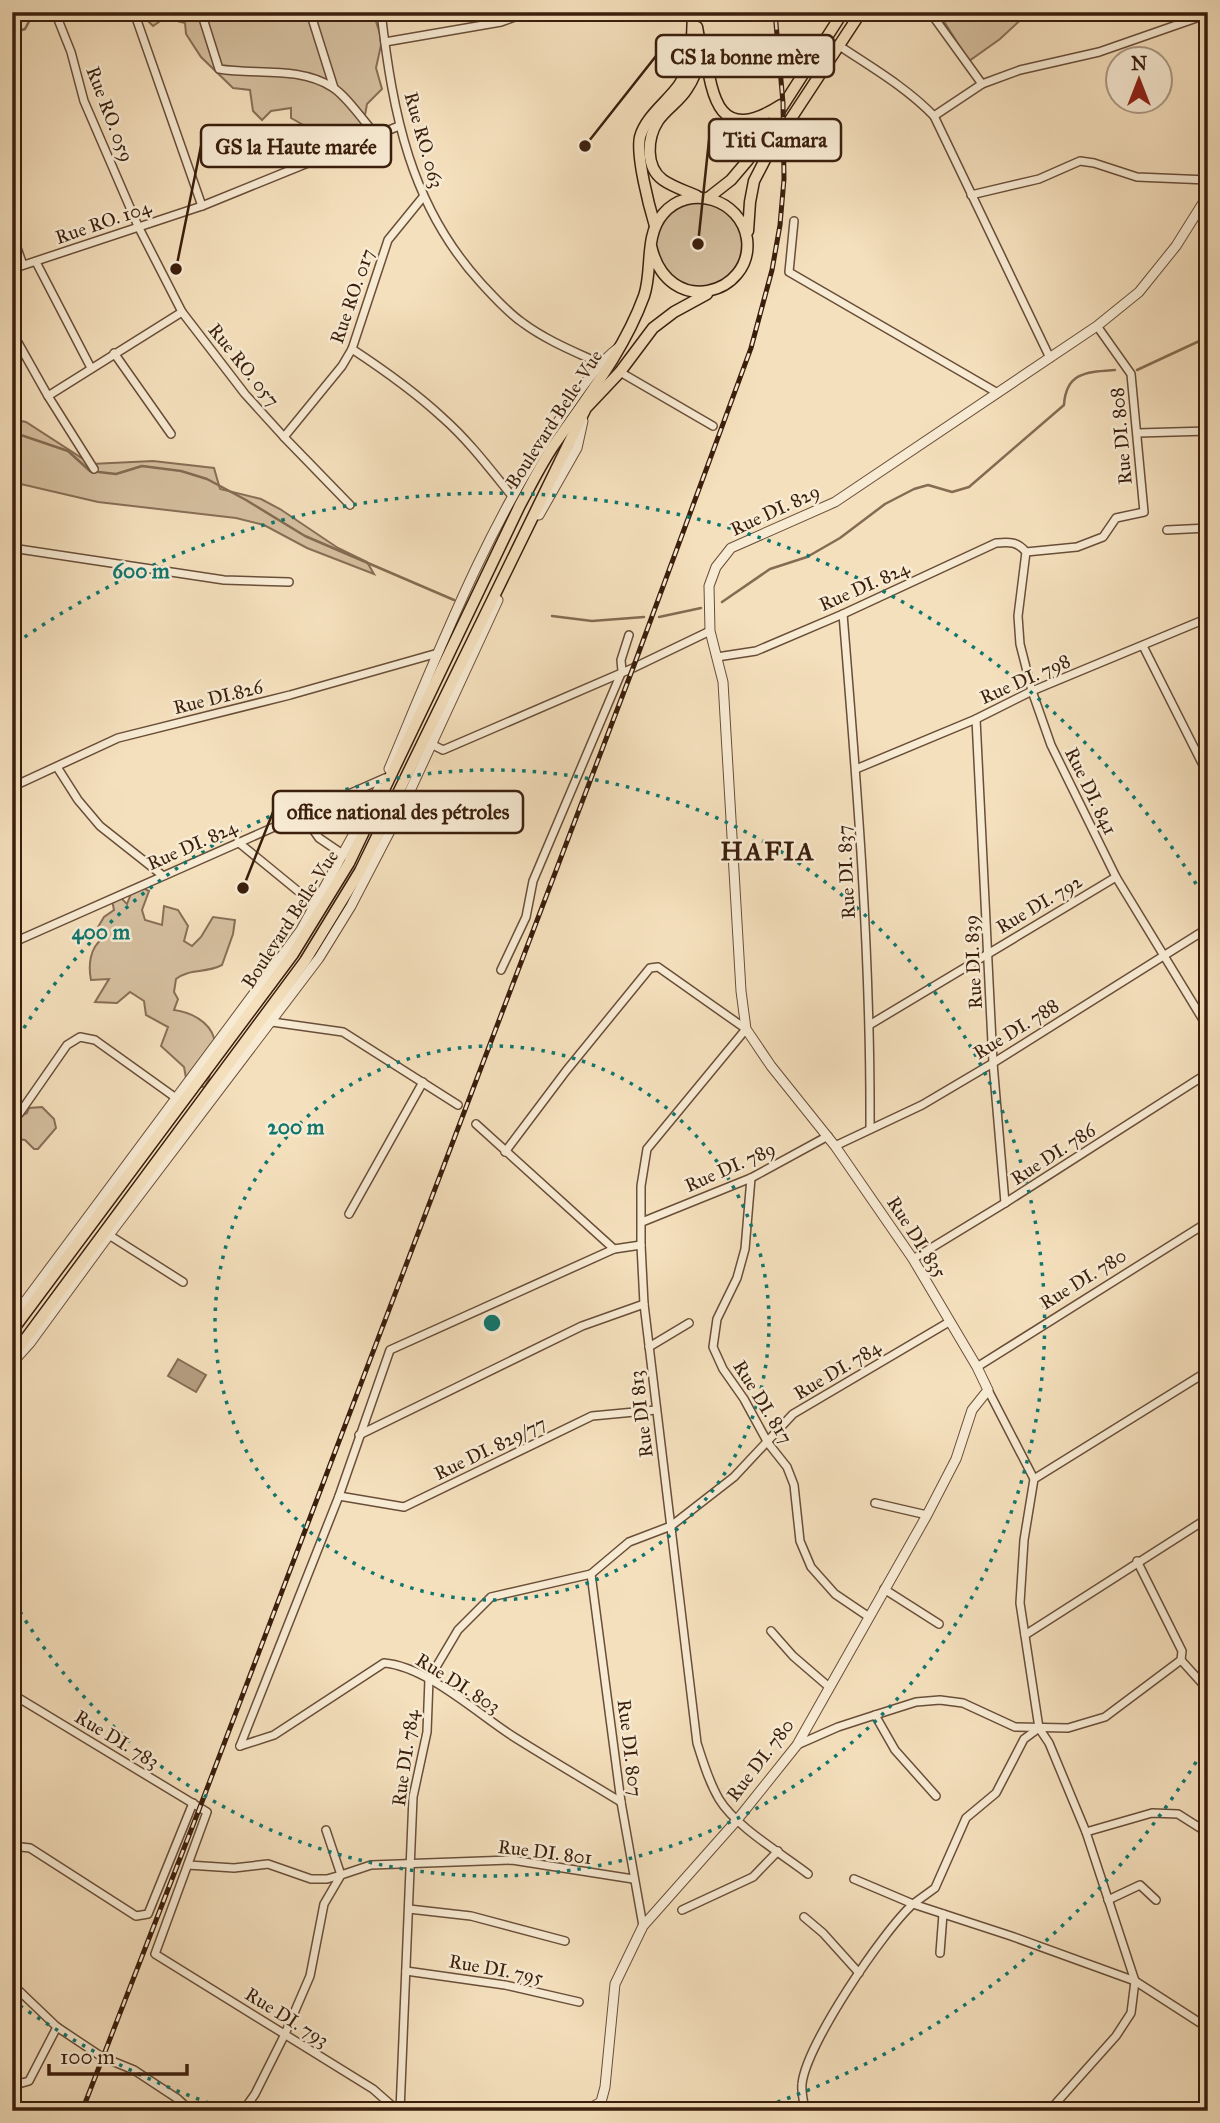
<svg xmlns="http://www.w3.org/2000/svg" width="1220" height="2123" font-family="'IM FELL Great Primer',serif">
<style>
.green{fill:#d5bf9f;stroke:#886e56;stroke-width:2}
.water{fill:#b59e81;stroke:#846b52;stroke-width:2}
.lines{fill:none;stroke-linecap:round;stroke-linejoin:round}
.stream{stroke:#846b52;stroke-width:2.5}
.minor-casing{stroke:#694e38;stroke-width:10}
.tertiary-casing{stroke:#694e38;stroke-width:11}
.primary-casing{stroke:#3a1e0c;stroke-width:13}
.minor{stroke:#f8ebd4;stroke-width:7}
.tertiary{stroke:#f8ebd4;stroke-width:9}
.primary{stroke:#f5e0bd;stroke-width:10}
.rail-casing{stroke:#3a1e0c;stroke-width:5}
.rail{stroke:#f8ebd4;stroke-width:2.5;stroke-dasharray:8;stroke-linecap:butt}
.ring{fill:none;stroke:#0f766e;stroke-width:3.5;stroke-dasharray:3.5 7}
.labels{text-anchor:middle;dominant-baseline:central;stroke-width:5;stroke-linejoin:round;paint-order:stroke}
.street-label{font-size:19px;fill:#3a1e0c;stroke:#f8ebd4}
.district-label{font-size:26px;font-weight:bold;letter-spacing:2px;fill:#3a1e0c;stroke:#f8ebd4}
.centre{fill:#0f766e;stroke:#f8ebd4;stroke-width:3.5}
.ring-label{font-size:21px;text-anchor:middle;font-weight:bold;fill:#0f766e;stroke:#f8ebd4;stroke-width:5;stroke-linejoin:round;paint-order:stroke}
.leader{fill:none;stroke:#3a1e0c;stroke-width:2.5}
.callout-dot{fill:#3a1e0c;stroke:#f8ebd4;stroke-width:2.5}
.callout{fill:#f8ebd4;stroke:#3a1e0c;stroke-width:2.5}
.callout-label{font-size:21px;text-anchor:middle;font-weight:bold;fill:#3a1e0c}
</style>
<rect width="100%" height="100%" fill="#f5e0bd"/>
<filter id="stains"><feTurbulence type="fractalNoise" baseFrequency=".00286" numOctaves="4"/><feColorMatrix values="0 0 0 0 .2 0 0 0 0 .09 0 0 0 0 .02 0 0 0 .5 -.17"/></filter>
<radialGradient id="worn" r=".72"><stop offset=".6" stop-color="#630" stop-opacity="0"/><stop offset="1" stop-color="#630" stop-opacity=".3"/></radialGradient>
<g class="green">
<polygon points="144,12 373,12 380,34 381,45 376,68 382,89 367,104 361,137 354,154 344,153 337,146 340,138 324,138 320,125 307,127 291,118 291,108 271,111 262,120 253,111 250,90 233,88 201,57 186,34 185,23 165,18 153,26 143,16"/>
<polygon points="938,12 1029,12 1000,39 969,61"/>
<circle cx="699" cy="244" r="43"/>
<polygon points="12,419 26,422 91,464 153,461 214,468 220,489 261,499 280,509 338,548 367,562 374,574 307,548 264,525 236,518 98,502 12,482"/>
<path d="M141,887l8,4 -7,19 3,10 17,5 2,-19 14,4 10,16 -4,15 8,5 9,-9 12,-20 22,3 -2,14 -11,31c-18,9 -32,3 -46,14l-2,13 4,7 -4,11c16,2 35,11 40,28 1,4 -1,11 -2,16 -1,13 0,21 -7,33l-15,-1 -4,-8 -2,-11 -23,-21 7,-19 -22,-12 -2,-14 -14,-9 -13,11 -22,-1 14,-23 -18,1c-3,-15 -1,-32 11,-41l-4,-12 6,-10 10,-7 -2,-10 9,-2 6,6 5,-13z"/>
<polygon points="42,1107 54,1119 56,1128 38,1149 34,1149 25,1140 18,1139 15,1127 21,1124 21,1116 27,1113 29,1108"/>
</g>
<polygon class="water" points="178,1359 206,1375 196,1392 168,1376"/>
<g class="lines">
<g class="stream">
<polyline points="12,33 25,29 34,12"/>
<polyline points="1137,370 1208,337"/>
<polyline points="12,432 68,451 90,471 116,474 142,466 181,471 207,479 246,500 305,536 454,600"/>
<path d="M722,602l48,-33 37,-12 33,-19 45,-34 29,-15 14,-4 24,7 17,-5 95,-82c2,-33 23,-33 51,-35"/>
<polyline points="552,616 592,621 644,617"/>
<polyline points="659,617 701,608"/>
</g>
<g class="minor-casing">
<g id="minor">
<polyline points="55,12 71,52 84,101 138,226 182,312 245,394 284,437 350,505"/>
<polyline points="134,12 202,206"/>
<path d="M201,12l18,57c37,6 80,-3 113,18 15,9 32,35 44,48"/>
<polyline points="310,12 334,88"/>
<path d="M381,12c12,102 29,193 100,271 13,14 26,29 42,40 23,17 50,28 76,40"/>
<polyline points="818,12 837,20"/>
<polyline points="930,12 982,84"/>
<polyline points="385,42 501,22 528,12"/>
<path d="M838,45c33,22 68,42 96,71l116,242"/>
<polyline points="934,116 982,84 1020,70 1099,52 1208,14"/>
<polyline points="971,195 1039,179 1080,161 1094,163 1137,177 1208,180"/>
<polyline points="794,221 789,272 996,392"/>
<polyline points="12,234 23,265"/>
<polyline points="36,262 91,368"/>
<polyline points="12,269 202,206 399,126"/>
<polyline points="12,332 48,396 94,469"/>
<path d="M352,349c32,21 63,43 91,69 26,23 47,51 69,78"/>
<polyline points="114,353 171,434"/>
<polyline points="620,372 713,426"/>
<polyline points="48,396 182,312"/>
<polyline points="1138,433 1208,431"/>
<polyline points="284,437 342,366 352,349 388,240 423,197"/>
<polyline points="1167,530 1208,528"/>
<polyline points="12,548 224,580 289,582"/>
<polyline points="1026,552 1077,547 1103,537 1116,518 1144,512 1131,374 1097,326"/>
<path d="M843,614c14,171 28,343 27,515"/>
<polyline points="1143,646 1208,775"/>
<path d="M717,657l39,-6 87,-37 153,-71c13,-1 21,-2 30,9l-8,64 2,28 12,47 19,54 65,132 92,151"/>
<polyline points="976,719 993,1063 1005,1203"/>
<polyline points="431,744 443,750 633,668 710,631"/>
<polyline points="57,767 78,800 100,826 162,875"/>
<polyline points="856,769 976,719 1032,691 1208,618"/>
<polyline points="12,787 118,738 290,695 438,653"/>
<polyline points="302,814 319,838 344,855"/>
<polyline points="238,842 315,905"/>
<polyline points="12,943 385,778"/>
<polyline points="501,970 526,917 533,881 622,671 621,660 629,635"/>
<polyline points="272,1022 343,1032 458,1105"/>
<polyline points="871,1024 1116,877"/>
<polyline points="12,1124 67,1045 80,1037 95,1040 176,1098"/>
<polyline points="476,1124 614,1249"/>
<polyline points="835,1146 922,1105 993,1063 1208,928"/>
<path d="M505,1152l61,-81 84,-103 8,-1 88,62 -99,120 -6,37v59l3,59 53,439c6,19 12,39 22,56 16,27 63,55 89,75"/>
<polyline points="751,1178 745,1249 737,1278 717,1319 713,1347 723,1369 744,1399 768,1443 787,1467 794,1485 800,1541 811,1567 835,1594 869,1617"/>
<polyline points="349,1214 423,1082"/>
<polyline points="642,1222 751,1178 828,1136"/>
<polyline points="109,1235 183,1282"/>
<polyline points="913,1259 1005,1203 1208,1073"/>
<polyline points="649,1347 689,1323"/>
<polyline points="977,1367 1208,1222"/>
<polyline points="988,1390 1034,1479"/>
<polyline points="359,1435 582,1326 644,1304"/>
<polyline points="339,1496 404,1507 592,1416 656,1410"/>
<polyline points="875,1503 927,1515"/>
<polyline points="591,1574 621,1802 643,1926"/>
<polyline points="884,1589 939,1624"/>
<polyline points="771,1631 793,1656 829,1687"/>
<polyline points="1025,1635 1208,1518"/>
<polyline points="1181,1660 1208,1690"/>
<polyline points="12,1694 207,1812 155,1954 373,2089 398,2111"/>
<polyline points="875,1715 895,1750 936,1796"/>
<polyline points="1039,1728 1024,1739 996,1793 966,1818 935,1888 913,1904 1011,1936 1135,1981 1208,2028"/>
<polyline points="797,1745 838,1727 875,1715 916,1702 940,1700 963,1703 1015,1727 1068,1728 1105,1717 1181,1660 1182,1651 1137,1561"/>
<polyline points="240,1746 339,1496 390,1350 614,1249 641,1245"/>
<path d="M240,1746l34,-11 110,-72c42,3 94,51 130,74 35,22 71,43 107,65"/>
<polyline points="1086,1832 1152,1813 1178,1814 1208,1833"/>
<polyline points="12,1846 30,1848 136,1916 148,1914 193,1803"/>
<polyline points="188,1865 234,1868 268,1864 311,1879 327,1879 341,1875 326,1830"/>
<polyline points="1108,1900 1140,1885 1156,1900"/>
<polyline points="409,1909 471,1916 565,1941"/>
<polyline points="682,1910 753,1877 778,1851"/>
<polyline points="804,1917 823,1933 859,1973"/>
<polyline points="940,1953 943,1914"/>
<polyline points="406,1971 505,1985 579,2002"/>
<polyline points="12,1984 57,2027 102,2057 134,2070 178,2099 191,2111"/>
<polyline points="12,2078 22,2083 29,2081 57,2027"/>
<polyline points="243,2111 255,2094 285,2034 310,1976 324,1904 341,1875 371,1865 512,1860 633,1879"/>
<polyline points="400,2111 413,1797 427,1732 429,1679 458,1630 491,1597 591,1574 629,1542 671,1526 734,1477 793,1414 949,1322"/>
<path d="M805,2111c-1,-9 -4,-19 -3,-27 4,-39 81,-153 111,-180l-59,-25"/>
<polyline points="1049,2111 1116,2036 1131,2013 1135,1981 1086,1832 1049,1743 1039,1728 1020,1603 1024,1540 1034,1479 1208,1371"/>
</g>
</g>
<g class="tertiary-casing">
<g id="tertiary">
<polyline points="539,515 577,448 583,421"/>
<path d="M389,769c51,-121 100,-248 175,-356 17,-24 31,-47 54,-65"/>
<polyline points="12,1319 301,930 379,788"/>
<polyline points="12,1363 30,1343 109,1235 319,958 351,906 403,806 498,600"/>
<polyline points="585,2111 601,2102 605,2087 615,1984 643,1926 737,1820 797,1745 927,1515 956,1459 972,1410 988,1390 977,1367 913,1259 835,1146 771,1066 746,1029 741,991 723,682 710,631 709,586 716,567 731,548 835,502 1097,326 1139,292 1176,246 1208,195"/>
</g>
</g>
<g class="primary-casing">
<g id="primary">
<path d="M697,27c5,22 3,43 -10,62 -7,12 -21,20 -29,32 -11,17 -13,46 5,59 10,7 23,11 34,16"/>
<path d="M704,45c8,51 13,101 77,60"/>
<polyline points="708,198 731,180 748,160 843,12"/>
<path d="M655,226c-6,-20 -19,-70 -15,-89 6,-21 27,-35 39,-52 14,-21 13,-48 14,-73"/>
<polyline points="748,231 750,202 754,181 769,152 861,12"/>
<path d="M12,1331l281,-377 56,-91 171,-358c11,-20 21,-41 34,-60 33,-48 70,-94 90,-149 9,-26 0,-60 19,-82 26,-31 78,-15 84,25 7,55 -79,81 -96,7"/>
<polyline points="12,1357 305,961 360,871 586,408 620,372 653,328 674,312 707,294"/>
</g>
</g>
<use href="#minor" class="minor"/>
<use href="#tertiary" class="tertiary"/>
<use href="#primary" class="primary"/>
<g class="rail-casing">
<polyline id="rail" points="82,2111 200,1807 633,668 751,348 772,270 780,225 784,179 783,103 775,12"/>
</g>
<use href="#rail" class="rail"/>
</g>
<g class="ring">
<circle cx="492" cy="1323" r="277"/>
<path d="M13 1046A553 553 0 1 1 13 1600"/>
<path d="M1207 1744A830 830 0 0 1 755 2110M229 2110A830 830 0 0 1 16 2003M16 643A830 830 0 0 1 1207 902"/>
</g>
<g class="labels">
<g class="street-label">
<text transform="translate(110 114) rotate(69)">Rue RO. 059</text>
<text transform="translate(424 140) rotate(74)">Rue RO. 063</text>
<text transform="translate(103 222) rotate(-19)">Rue RO. 104</text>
<text transform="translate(352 296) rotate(-71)">Rue RO. 017</text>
<text transform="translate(244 365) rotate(51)">Rue RO. 057</text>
<text transform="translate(554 419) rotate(-57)">Boulevard Belle-Vue</text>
<text transform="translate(1121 436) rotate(-95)">Rue DI. 808</text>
<text transform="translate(775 510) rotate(-25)">Rue DI. 829</text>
<text transform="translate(864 586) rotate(-24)">Rue DI. 824</text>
<text transform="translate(1025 679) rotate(-24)">Rue DI. 798</text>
<text transform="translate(218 697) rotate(-14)">Rue DI.826</text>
<text transform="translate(1091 791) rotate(64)">Rue DI. 841</text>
<text transform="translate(192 845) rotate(-24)">Rue DI. 824</text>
<text transform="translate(846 872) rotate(-93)">Rue DI. 837</text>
<text transform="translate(1039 904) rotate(-31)">Rue DI. 792</text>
<text transform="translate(290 919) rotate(-57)">Boulevard Belle-Vue</text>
<text transform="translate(973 962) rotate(-93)">Rue DI. 839</text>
<text transform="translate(1016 1029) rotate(-32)">Rue DI. 788</text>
<text transform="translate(1053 1154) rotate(-33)">Rue DI. 786</text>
<text transform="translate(730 1167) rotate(-24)">Rue DI. 789</text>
<text transform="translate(917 1237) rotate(57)">Rue DI. 835</text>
<text transform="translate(1083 1279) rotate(-32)">Rue DI. 780</text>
<text transform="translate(837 1370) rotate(-31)">Rue DI. 784</text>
<text transform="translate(763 1402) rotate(58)">Rue DI. 817</text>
<text transform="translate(641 1414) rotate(-97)">Rue DI 813</text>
<text transform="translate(490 1448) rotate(-26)">Rue DI. 829/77</text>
<text transform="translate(458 1683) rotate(32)">Rue DI. 803</text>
<text transform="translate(117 1739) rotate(31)">Rue DI. 783</text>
<text transform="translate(630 1748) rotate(83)">Rue DI. 807</text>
<text transform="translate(405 1758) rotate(-82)">Rue DI. 784</text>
<text transform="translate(760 1760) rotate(-53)">Rue DI. 780</text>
<text transform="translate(545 1852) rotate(7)">Rue DI. 801</text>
<text transform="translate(496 1969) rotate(10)">Rue DI. 795</text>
<text transform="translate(287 2017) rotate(32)">Rue DI. 793</text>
</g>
<g class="district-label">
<text x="768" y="851">HAFIA</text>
</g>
</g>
<circle cx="492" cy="1323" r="10" class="centre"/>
<g class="ring-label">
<text x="141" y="578">600 m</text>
<text x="101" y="939">400 m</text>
<text x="296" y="1134">200 m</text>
</g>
<path class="leader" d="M585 146L656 56M698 244L709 140M176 269L201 146M243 888L273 812"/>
<g class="callout-dot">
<circle cx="585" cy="146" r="7"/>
<circle cx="698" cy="244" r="7"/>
<circle cx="176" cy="269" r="7"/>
<circle cx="243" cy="888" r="7"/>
</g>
<g class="callout">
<rect x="656" y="35" width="178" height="42" rx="7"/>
<rect x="709" y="119" width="132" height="42" rx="7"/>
<rect x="201" y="125" width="190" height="42" rx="7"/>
<rect x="273" y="791" width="250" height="42" rx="7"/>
</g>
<g class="callout-label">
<text x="745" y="64">CS la bonne mère</text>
<text x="775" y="147">Titi Camara</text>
<text x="296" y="154">GS la Haute marée</text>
<text x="398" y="819">office national des pétroles</text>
</g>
<rect width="1220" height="2123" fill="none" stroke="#f5e0bd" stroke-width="42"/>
<rect x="14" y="14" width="1192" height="2095" fill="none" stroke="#3a1e0c" stroke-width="3.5"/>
<rect x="21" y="21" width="1178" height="2081" fill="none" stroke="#3a1e0c" stroke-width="2"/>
<g transform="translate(1139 80)"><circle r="33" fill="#f8ebd4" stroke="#ac9984" stroke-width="2"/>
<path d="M0-5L12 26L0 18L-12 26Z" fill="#8f2418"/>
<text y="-10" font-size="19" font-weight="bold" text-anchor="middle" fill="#3a1e0c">N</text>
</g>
<path d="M49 2064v10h138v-10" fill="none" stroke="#3a1e0c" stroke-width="3.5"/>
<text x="60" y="2064" font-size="21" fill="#3a1e0c" stroke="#f8ebd4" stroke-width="5" paint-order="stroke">100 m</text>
<rect width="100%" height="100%" filter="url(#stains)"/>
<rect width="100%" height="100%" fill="url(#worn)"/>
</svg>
